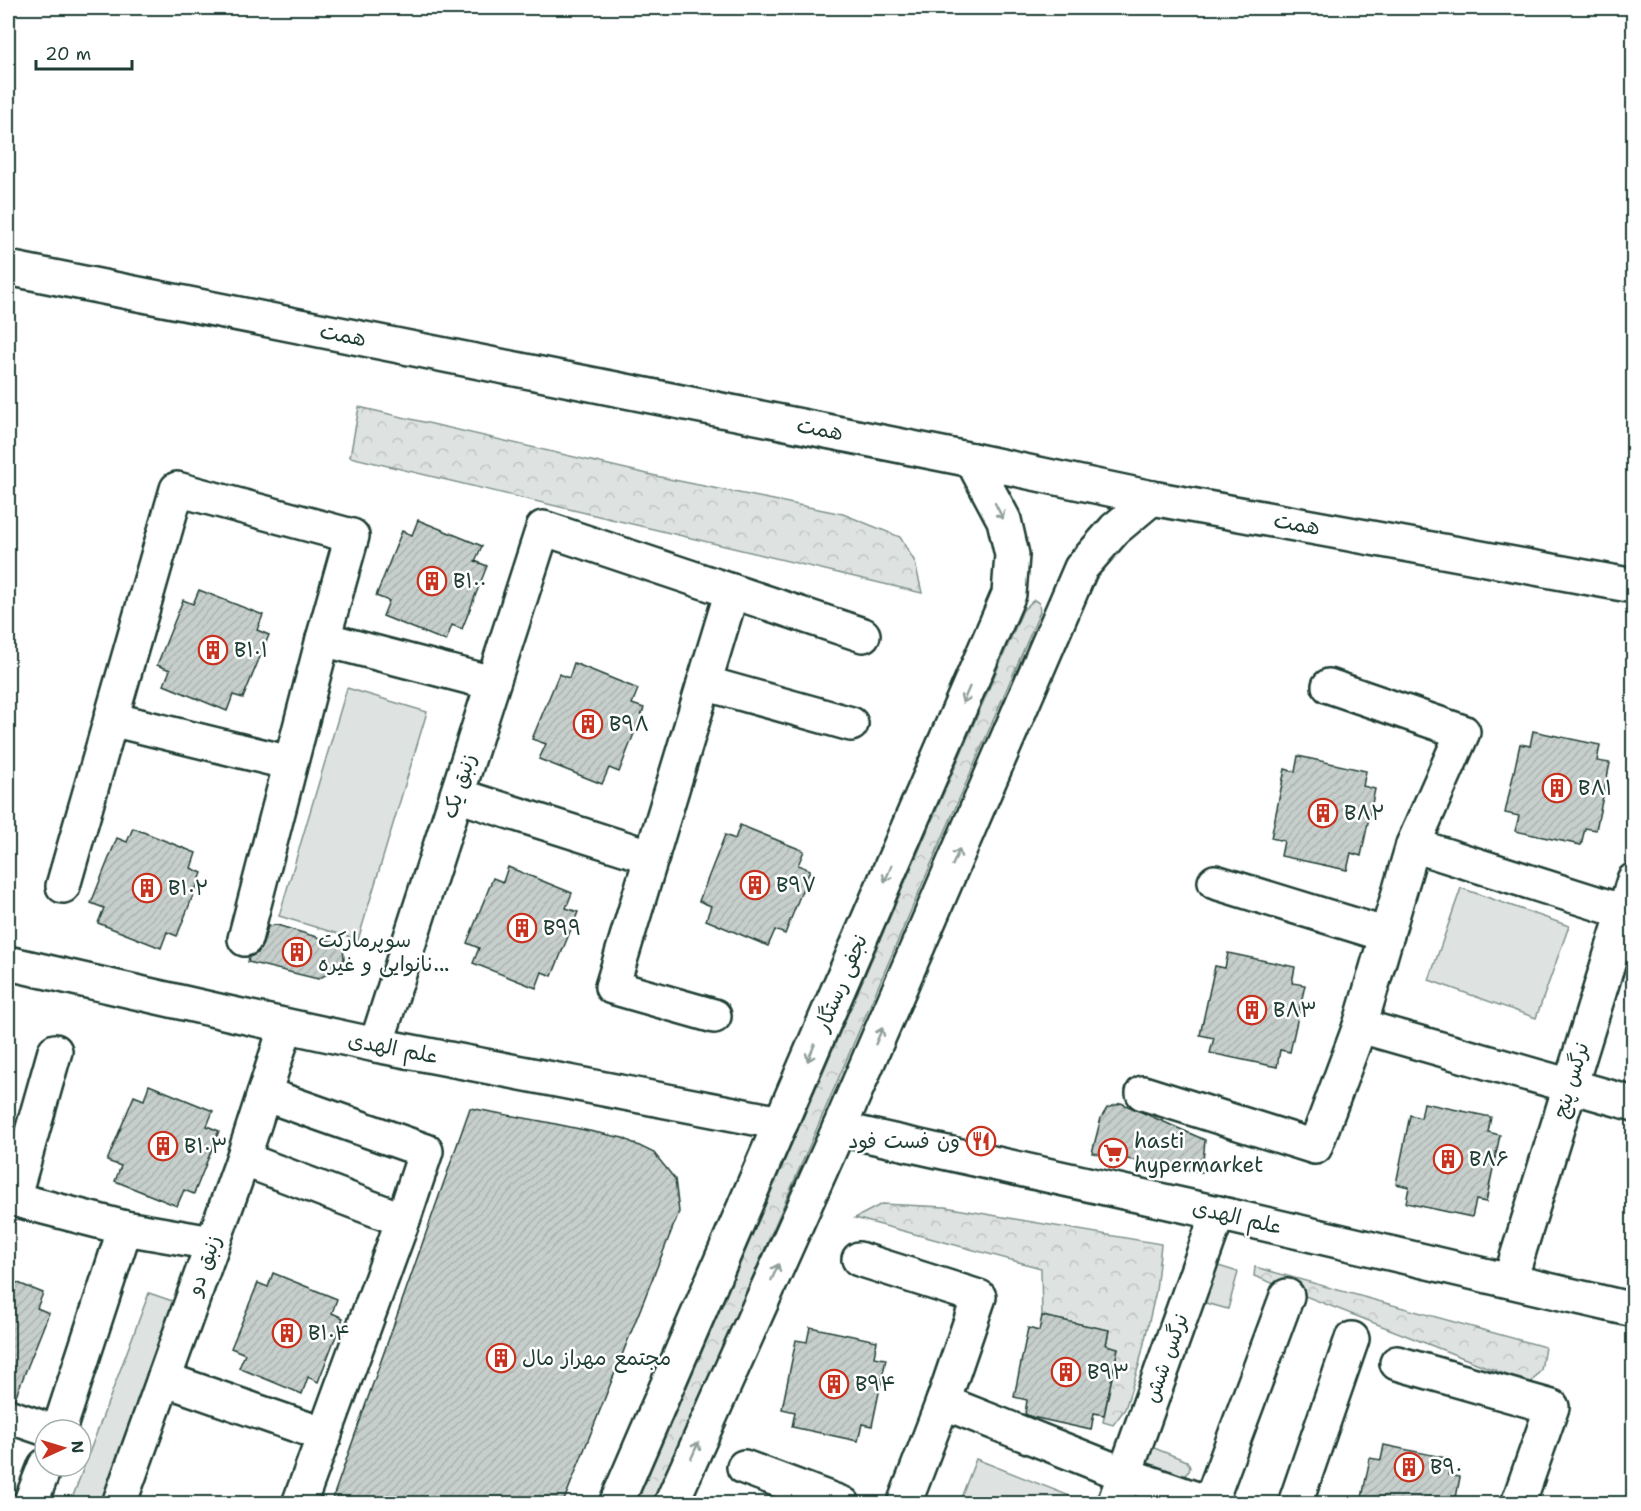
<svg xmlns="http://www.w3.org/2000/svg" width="1641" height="1511" font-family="'Shantell Sans','Playpen Sans Arabic',sans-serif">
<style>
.grass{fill:#dee3e2;stroke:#7e908b;stroke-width:1.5}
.forest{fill:url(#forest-crowns);stroke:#7e908b;stroke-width:1.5}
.building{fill:url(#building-hatch);stroke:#1f3d34;stroke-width:1.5}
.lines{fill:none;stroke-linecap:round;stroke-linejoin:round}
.street-casing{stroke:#1f3d34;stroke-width:38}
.secondary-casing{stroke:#1f3d34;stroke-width:38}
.street{stroke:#fff;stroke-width:33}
.secondary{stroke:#fff;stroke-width:33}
.oneway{stroke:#8f9e9a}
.labels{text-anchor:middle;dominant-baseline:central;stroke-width:5;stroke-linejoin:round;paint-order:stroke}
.street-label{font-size:21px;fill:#1f3d34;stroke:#fff}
.poi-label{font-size:21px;fill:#1f3d34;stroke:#fff;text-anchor:start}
</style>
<defs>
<pattern id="forest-crowns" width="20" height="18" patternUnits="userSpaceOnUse" patternTransform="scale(1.5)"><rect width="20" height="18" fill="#dee3e2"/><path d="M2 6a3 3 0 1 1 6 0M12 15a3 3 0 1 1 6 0" fill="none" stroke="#bec4c2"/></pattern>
<pattern id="building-hatch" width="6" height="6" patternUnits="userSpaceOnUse" patternTransform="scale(1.5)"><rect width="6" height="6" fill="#c7cfcc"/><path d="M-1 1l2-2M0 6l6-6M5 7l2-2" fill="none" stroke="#aab3b0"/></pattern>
</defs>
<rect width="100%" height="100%" fill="#fff"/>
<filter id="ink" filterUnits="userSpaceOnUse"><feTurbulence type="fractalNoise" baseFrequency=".0167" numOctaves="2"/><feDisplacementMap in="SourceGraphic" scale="12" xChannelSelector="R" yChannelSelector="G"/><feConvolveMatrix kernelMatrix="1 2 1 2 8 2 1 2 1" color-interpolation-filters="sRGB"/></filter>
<g filter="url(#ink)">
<g class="grass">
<polygon points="347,688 427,712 358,940 279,916"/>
<polygon points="1461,888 1569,926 1536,1018 1429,980"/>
<polygon points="1212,1264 1238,1272 1228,1309 1202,1302"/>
<polygon points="149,1293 184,1305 110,1503 70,1504"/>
<polygon points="1149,1446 1187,1461 1190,1467 1189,1471 1183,1477 1151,1468 1145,1461"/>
<polygon points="976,1459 1080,1500 1078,1503 959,1503"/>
</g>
<g class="forest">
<polygon points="359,407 669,479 843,514 900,537 915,562 922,593 350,457"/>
<polygon points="1034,600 1039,603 1040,612 655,1503 636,1504 1023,610"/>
<polygon points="882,1204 945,1207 1161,1244 1156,1291 1139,1365 1125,1409 1113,1425 1103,1422 1118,1348 1106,1345 1109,1330 1042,1316 1041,1268 855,1218"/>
<polygon points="1255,1267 1545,1347 1541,1370 1530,1384 1254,1276"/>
</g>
<g class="building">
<polygon points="418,520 482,546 475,561 487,566 462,629 452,625 446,641 383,616 389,601 376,596 402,531 412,535"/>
<polygon points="199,590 263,615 257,630 269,635 243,698 233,695 227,711 164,685 170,670 157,665 183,600 193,604"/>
<polygon points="574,663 638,689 632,704 644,708 619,772 609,768 602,784 539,759 546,744 532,739 559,674 569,678"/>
<polygon points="1533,731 1600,745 1597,761 1610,763 1596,830 1585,828 1581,845 1515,831 1519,816 1505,813 1520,744 1530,746"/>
<polygon points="1298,756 1366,771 1363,786 1375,789 1361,856 1351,853 1347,870 1281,856 1284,841 1271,838 1285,769 1295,772"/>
<polygon points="740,825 804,851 798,865 810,870 785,934 775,930 768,946 706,920 711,906 699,901 725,835 735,839"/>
<polygon points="133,828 196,853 191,868 202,873 177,936 167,932 161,948 98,923 104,908 91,903 117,838 127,842"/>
<polygon points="508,867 572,893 566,908 578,912 552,976 542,972 536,988 473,963 479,948 467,943 493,878 503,882"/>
<polygon points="277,925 343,945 344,959 335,970 318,979 248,962 249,957 258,953 263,944 268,926"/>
<polygon points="1228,953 1295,967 1292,983 1305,985 1290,1052 1280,1050 1277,1067 1210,1053 1214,1038 1200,1035 1215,966 1225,968"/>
<polygon points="149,1085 213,1111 207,1126 219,1131 194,1194 184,1190 177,1206 115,1181 121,1166 107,1161 134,1096 144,1100"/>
<polygon points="1121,1103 1205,1140 1202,1172 1092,1153 1101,1118 1107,1108"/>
<polygon points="1424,1103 1491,1117 1488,1132 1500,1135 1486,1202 1476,1200 1472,1217 1406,1203 1409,1187 1396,1184 1410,1115 1421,1118"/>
<polygon points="470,1108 546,1122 623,1138 654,1153 675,1179 679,1212 563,1503 331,1503"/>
<polygon points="273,1273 337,1299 332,1313 343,1318 318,1382 308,1377 302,1394 239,1368 245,1354 231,1348 258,1283 268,1287"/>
<polygon points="8,1279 43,1293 37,1308 49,1313 15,1398 8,1398"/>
<polygon points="1042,1316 1109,1330 1106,1345 1118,1348 1104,1415 1094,1413 1091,1430 1032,1417 1025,1414 1027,1400 1014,1397 1028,1328 1039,1331"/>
<polygon points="810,1327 877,1341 874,1357 886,1359 872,1426 862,1424 858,1441 792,1427 795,1412 782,1409 796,1340 807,1342"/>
<polygon points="1384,1445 1451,1459 1448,1475 1460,1477 1455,1503 1361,1503 1370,1458 1381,1460"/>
</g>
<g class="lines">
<g class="street-casing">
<g id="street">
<polyline points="323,639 492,683"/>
<polyline points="704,683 851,724"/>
<polyline points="111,719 290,763"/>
<polyline points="457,795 652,857"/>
<polyline points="1413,845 1634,915"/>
<polyline points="1215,882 1387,935"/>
<polyline points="63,886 177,489 352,536 323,639 245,939"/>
<polyline points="8,963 228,1013 376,1045 781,1123"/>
<polyline points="714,1016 612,987 732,591"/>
<polyline points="1360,1026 1634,1104"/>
<polyline points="376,1045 543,528 863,635"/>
<polyline points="55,1051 13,1199 125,1228 212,1243"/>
<polyline points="1143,1093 1315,1147 1360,1026 1413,845 1463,732 1329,686"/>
<polyline points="264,1094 426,1151 403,1220 299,1504"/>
<polyline points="839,1129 1218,1213 1634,1310"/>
<polyline points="243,1159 403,1220"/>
<polyline points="859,1259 979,1297 943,1402 904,1504"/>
<polyline points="1510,1280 1634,880"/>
<polyline points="1397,1363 1552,1407 1518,1504"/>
<polyline points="164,1379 325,1435"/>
<polyline points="943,1402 1124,1474 1211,1504"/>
<polyline points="8,1416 49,1430"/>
<polyline points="59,1430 125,1228"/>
<polyline points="744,1467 843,1504"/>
<polyline points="1210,1503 1287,1296"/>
<polyline points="30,1504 45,1466"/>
<polyline points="119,1504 243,1159 286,1026"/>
<polyline points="616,1504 1009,594 1012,555 1004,520 972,460"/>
<polyline points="671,1504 839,1129 1081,568 1115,529 1152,498"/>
<polyline points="1114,1504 1218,1213"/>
<polyline points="1295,1504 1352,1339"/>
</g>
</g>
<g class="secondary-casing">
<polyline id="secondary" points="8,268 972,460 1152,498 1634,586"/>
</g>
<use href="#street" class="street"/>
<use href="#secondary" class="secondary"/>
</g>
<defs><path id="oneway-shaft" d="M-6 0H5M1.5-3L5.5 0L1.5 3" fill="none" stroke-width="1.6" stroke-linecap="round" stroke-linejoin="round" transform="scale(1.5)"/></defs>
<g class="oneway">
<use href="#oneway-shaft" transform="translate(999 511) rotate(63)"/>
<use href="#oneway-shaft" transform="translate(966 695) rotate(113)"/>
<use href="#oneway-shaft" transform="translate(956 857) rotate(-67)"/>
<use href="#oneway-shaft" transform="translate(888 874) rotate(113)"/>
<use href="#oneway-shaft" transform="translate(879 1036) rotate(-67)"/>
<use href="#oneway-shaft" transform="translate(811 1053) rotate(113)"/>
<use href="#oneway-shaft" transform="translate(775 1272) rotate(-66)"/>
<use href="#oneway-shaft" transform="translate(695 1450) rotate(-66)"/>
</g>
</g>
<defs>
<g id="building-ring" transform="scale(1.5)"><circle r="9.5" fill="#fff" stroke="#c8321e" stroke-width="1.5"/><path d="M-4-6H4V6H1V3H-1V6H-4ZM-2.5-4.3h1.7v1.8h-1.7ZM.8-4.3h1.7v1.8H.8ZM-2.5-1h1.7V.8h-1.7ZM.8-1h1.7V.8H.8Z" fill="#c8321e"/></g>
<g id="restaurant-ring" transform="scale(1.5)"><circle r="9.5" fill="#fff" stroke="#c8321e" stroke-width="1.5"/><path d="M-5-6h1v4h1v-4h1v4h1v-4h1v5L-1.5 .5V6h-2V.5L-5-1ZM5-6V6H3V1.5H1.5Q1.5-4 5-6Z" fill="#c8321e"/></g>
<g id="supermarket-ring" transform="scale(1.5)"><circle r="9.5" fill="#fff" stroke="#c8321e" stroke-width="1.5"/><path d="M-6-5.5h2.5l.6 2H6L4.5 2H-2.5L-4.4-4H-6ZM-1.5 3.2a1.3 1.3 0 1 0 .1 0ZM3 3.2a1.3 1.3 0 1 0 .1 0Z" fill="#c8321e"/></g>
</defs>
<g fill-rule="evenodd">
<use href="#building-ring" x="432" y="581"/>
<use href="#building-ring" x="213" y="650"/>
<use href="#building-ring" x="588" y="724"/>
<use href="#building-ring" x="1557" y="788"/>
<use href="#building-ring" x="1323" y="813"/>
<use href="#building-ring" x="755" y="885"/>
<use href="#building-ring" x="147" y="888"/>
<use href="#building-ring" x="522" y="928"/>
<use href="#building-ring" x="297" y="952"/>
<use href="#building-ring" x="1252" y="1010"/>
<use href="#restaurant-ring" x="981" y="1141"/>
<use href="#building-ring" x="163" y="1146"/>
<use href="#supermarket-ring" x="1113" y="1153"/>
<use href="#building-ring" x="1448" y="1159"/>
<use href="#building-ring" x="287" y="1333"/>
<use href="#building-ring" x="501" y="1358"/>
<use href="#building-ring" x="1066" y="1372"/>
<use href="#building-ring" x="834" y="1384"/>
<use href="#building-ring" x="1409" y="1467"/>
</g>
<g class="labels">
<g class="street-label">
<text transform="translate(343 335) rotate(11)">همت</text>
<text transform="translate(820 429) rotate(11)">همت</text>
<text transform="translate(1297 524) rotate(10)">همت</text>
<text transform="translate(459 786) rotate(-72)">زنبق یک</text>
<text transform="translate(841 983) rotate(-67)">نجفی رستگار</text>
<text transform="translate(393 1048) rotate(11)">علم الهدی</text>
<text transform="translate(1571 1080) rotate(-73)">نرگس پنج</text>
<text transform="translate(1237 1217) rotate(13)">علم الهدی</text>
<text transform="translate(204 1265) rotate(-70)">زنبق دو</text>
<text transform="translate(1166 1358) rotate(-70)">نرگس شش</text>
</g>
<g class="poi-label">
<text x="453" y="581">B۱۰۰</text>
<text x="234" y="650">B۱۰۱</text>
<text x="609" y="724">B۹۸</text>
<text x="1578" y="788">B۸۱</text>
<text x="1344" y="813">B۸۲</text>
<text x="776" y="885">B۹۷</text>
<text x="168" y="888">B۱۰۲</text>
<text x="543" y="928">B۹۹</text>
<text x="318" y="940">سوپرمارکت<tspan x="318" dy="24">نانوایی و غیره...</tspan></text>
<text x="1273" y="1010">B۸۳</text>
<text x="960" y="1141" text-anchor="end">ون فست فود</text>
<text x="1134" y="1141">hasti<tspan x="1134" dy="24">hypermarket</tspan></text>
<text x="184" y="1146">B۱۰۳</text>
<text x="1469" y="1159">B۸۶</text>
<text x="308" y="1333">B۱۰۴</text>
<text x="522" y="1358">مجتمع مهراز مال</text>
<text x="1087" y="1372">B۹۳</text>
<text x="855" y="1384">B۹۴</text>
<text x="1430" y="1467">B۹۰</text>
</g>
</g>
<rect width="1641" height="1511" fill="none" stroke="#fff" stroke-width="30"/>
<rect x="15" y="15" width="1611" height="1481" fill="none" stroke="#1f3d34" stroke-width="2" filter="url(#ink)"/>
<g transform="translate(63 1448) rotate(86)"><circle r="28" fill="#ffffff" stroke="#a5b1ae" stroke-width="1.5"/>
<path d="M0-4.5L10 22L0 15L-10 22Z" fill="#c8321e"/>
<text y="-9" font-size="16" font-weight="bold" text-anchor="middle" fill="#1f3d34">N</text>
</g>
<path d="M36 60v9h96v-9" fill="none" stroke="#1f3d34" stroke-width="3"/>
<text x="45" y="60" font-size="18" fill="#1f3d34" stroke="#ffffff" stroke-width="4.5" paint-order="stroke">20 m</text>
</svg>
